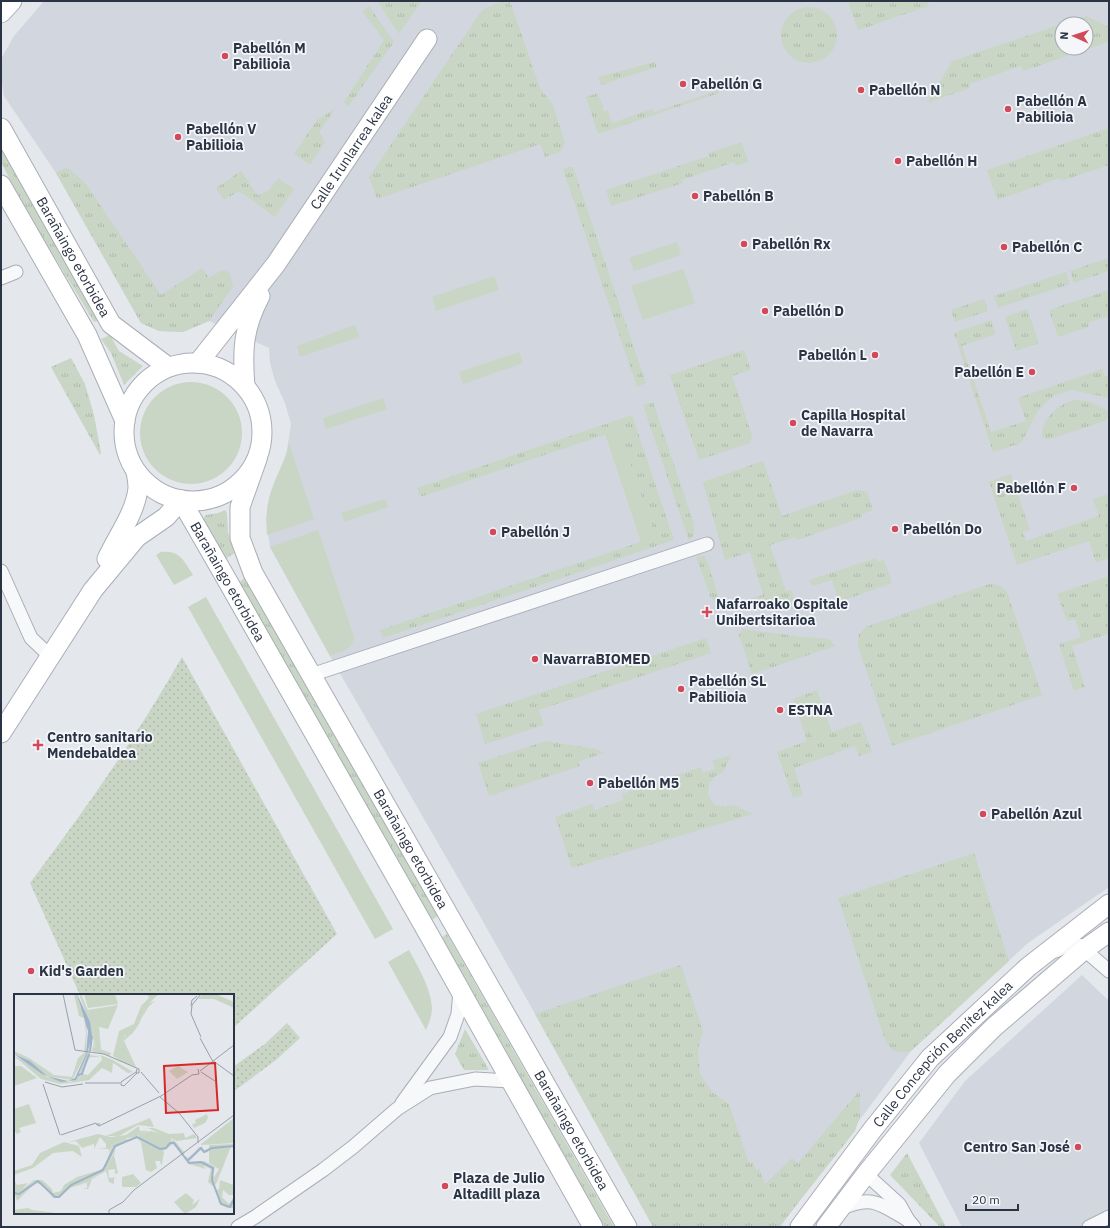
<svg xmlns="http://www.w3.org/2000/svg" width="1110" height="1228" font-family="'IBM Plex Sans',sans-serif">
<style>
.built{fill:#d2d6de;fill-rule:evenodd}
.grass{fill:url(#grass-tufts);fill-rule:evenodd}
.park{fill:url(#park-dots)}
.garden{fill:#c9d6c5}
.lines{fill:none;stroke-linecap:round;stroke-linejoin:round}
.street-casing{stroke:#a9aeb7;stroke-width:15}
.secondary-casing{stroke:#a9aeb7;stroke-width:21}
.street{stroke:#f7f8fa;stroke-width:13}
.secondary{stroke:#fff;stroke-width:19}
.poi-dot{fill:#d1495b;stroke:#f4f6f9;stroke-width:1.5}
.labels{text-anchor:middle;dominant-baseline:central;stroke-width:3.5;stroke-linejoin:round;paint-order:stroke}
.poi-label{font-size:14px;font-weight:bold;fill:#2b3445;stroke:#f4f6f9;text-anchor:start}
.street-label{font-size:14px;fill:#2b3445;stroke:#f4f6f9}
.inset-river{fill:none;stroke:#9fb4cc;stroke-width:2}
.inset-road{fill:none;stroke:#9a9fa9;stroke-width:1}
.view{fill:#d62828;fill-opacity:0.15;stroke:#d62828;stroke-width:2}
.inset-edge{fill:none;stroke:#2b3445;stroke-width:2}
</style>
<defs>
<pattern id="grass-tufts" width="24" height="20" patternUnits="userSpaceOnUse"><rect width="24" height="20" fill="#c9d6c5"/><path d="M3 7l-1-3M5 7V3M7 7l1-3M15 17l-1-3M17 17v-4M19 17l1-3" fill="none" stroke="#adb8ab"/></pattern>
<pattern id="park-dots" width="8" height="8" patternUnits="userSpaceOnUse"><rect width="8" height="8" fill="#c9d6c5"/><path d="M2 2h.1M6 6h.1" fill="none" stroke="#adb8ab" stroke-width="1.8" stroke-linecap="round"/></pattern>
</defs>
<rect width="100%" height="100%" fill="#e4e7ec"/>
<g class="built">
<path d="M44,1h1065v886l-81,56 -117,108 -131,176h-125l-179,-318 -146,-253 -60,-109 -4,-28 4,-24 16,-38 5,-33 -6,-21 -10,-22 -5,-18 -1,-15 -60,-27 -26,11 -24,-1 -18,-8 -85,-150 -52,-77 -3,-19v-18l13,-23zM1062,24h24v24h-24z"/>
<polygon points="1082,975 1109,1001 1109,1227 962,1227 919,1143 965,1081"/>
</g>
<g class="grass">
<polygon points="377,1 422,1 399,34"/>
<polygon points="502,1 510,1 540,88 553,105 565,143 560,152 545,157 540,144 377,199 369,177 482,10"/>
<polygon points="848,1 927,1 929,6 858,30"/>
<polygon points="369,6 394,42 348,107 344,102 384,40 362,11"/>
<circle cx="809" cy="35" r="28"/>
<path d="M1086,16l23,11v15l-86,29 -2,-5 -52,18 1,4 -43,15 25,-42zM1062,24h24v24h-24z"/>
<polygon points="655,62 657,67 601,85 598,77"/>
<polygon points="719,90 719,93 598,134 586,97 598,93 604,111 608,110 612,123 652,109 654,112"/>
<polygon points="336,108 319,132 325,142 310,165 294,154 317,120"/>
<polygon points="1109,128 1109,165 1061,181 1060,178 997,200 987,170"/>
<polygon points="1,142 100,320 94,322 23,205 1,162"/>
<polygon points="742,142 748,162 735,166 734,162 682,180 683,183 611,206 606,190 709,156 708,153"/>
<polygon points="67,167 86,184 161,295 202,268 209,278 222,270 229,272 233,287 209,321 183,332 159,331 141,323 56,173"/>
<polygon points="569,167 573,167 646,383 637,387 563,169"/>
<polygon points="241,171 258,196 270,189 278,178 294,189 275,217 239,191 224,200 216,188"/>
<polygon points="1109,258 1109,271 1074,283 1070,271"/>
<polygon points="1066,272 1070,284 998,308 994,296"/>
<polygon points="1109,290 1109,316 1088,323 1089,327 1058,337 1049,310"/>
<polygon points="984,299 988,311 955,322 951,310"/>
<polygon points="1027,309 1039,343 1016,351 1005,317"/>
<polygon points="991,320 996,334 962,346 991,432 1026,421 1018,398 1102,369 1105,377 1109,375 1109,398 1072,390 1053,396 1038,411 1021,443 993,452 954,333"/>
<polygon points="110,335 119,351 143,366 124,385 111,353 101,339"/>
<polygon points="744,350 751,370 732,376 752,435 750,443 699,460 670,375"/>
<polygon points="71,358 85,384 94,415 101,453 100,455 51,367"/>
<path d="M1073,400c15,0 22,3 35,11v6l-3,4 -55,18h-4l-4,-2c-1,-18 15,-31 31,-37z"/>
<polygon points="653,402 694,524 694,534 689,541 643,405"/>
<polygon points="632,415 674,540 383,638 380,630 655,537 619,430 420,497 417,488"/>
<polygon points="763,461 782,516 857,490 867,492 873,510 862,514 863,517 797,540 795,537 770,545 786,591 791,590 798,610 747,600 763,595 750,552 725,560 703,482"/>
<polygon points="1011,474 1030,530 1023,532 1026,541 1099,516 1093,499 1109,494 1109,558 1096,563 1089,541 1017,565 989,482"/>
<polygon points="225,510 227,513 228,532 234,553 226,559 203,518 206,515 218,513"/>
<polygon points="704,556 708,562 722,610 711,598 696,557"/>
<polygon points="876,558 878,562 884,560 892,583 839,602 832,580 812,586 809,580"/>
<polygon points="1109,576 1109,634 1072,646 1085,687 1074,691 1059,644 1081,637 1075,619 1067,621 1057,594"/>
<polygon points="245,577 438,916 432,920 239,583"/>
<polygon points="989,584 999,585 1007,592 1042,695 892,746 858,646 859,634 866,627"/>
<polygon points="742,629 803,637 829,639 835,646 752,674 739,635"/>
<polygon points="706,638 711,653 539,710 544,725 485,744 476,714"/>
<polygon points="817,690 832,732 861,722 872,752 859,756 855,746 794,768 803,795 793,798 777,752 807,741 793,699"/>
<polygon points="546,741 596,749 605,753 579,761 580,766 489,796 478,763"/>
<polygon points="732,755 723,772 715,776 709,784 708,795 715,805 725,807 734,805 753,814 572,868 555,817 592,804 595,810 623,800 622,794 701,767 703,773 715,769 712,761"/>
<path d="M974,853l35,108 -98,90c-14,2 -18,2 -26,-11l-47,-142z"/>
<polygon points="447,934 614,1227 605,1227 442,937"/>
<polygon points="681,965 703,1031 698,1049 700,1074 712,1092 729,1104 749,1163 753,1162 756,1170 759,1169 765,1184 792,1158 798,1163 860,1090 860,1116 855,1131 779,1227 653,1227 535,1014"/>
<polygon points="465,1029 489,1070 464,1070 455,1054"/>
<polygon points="907,1153 946,1227 940,1227 890,1175"/>
</g>
<g class="park">
<path d="M182,657l155,277 -104,94v-33h-153l-50,-112c55,-73 107,-147 152,-226z"/>
<polygon points="287,1023 300,1038 276,1060 233,1092 233,1067 266,1043"/>
</g>
<g class="garden">
<polygon points="677,242 681,255 634,271 629,258"/>
<polygon points="683,269 695,303 643,320 631,286"/>
<polygon points="494,276 499,290 436,311 432,297"/>
<polygon points="355,325 359,337 300,357 297,346"/>
<polygon points="519,352 523,363 463,384 459,372"/>
<circle cx="191" cy="433" r="51"/>
<polygon points="383,398 387,409 326,429 323,418"/>
<polygon points="619,429 655,537 641,542 605,434"/>
<path d="M289,443l25,76 -47,16c-1,-14 -1,-27 3,-40 5,-19 15,-32 19,-52z"/>
<polygon points="385,499 388,507 344,522 341,513"/>
<path d="M318,530l36,107c-2,14 -13,14 -24,19l-60,-109z"/>
<path d="M161,552c19,-2 23,9 32,23l-19,10 -18,-30z"/>
<polygon points="206,597 393,929 375,939 188,607"/>
<polygon points="815,694 829,734 813,740 799,700"/>
<path d="M409,950c9,17 22,38 23,58 0,8 -3,15 -6,22l-38,-68z"/>
</g>
<g class="lines">
<g class="street-casing">
<g id="street">
<polyline points="1,278 16,272"/>
<polyline points="1,571 31,638 51,657"/>
<polyline points="311,675 707,544"/>
<polyline points="1056,951 1068,945 1079,945 1109,971"/>
<polyline points="402,1103 450,1037 458,1014 460,990"/>
<polyline points="866,1174 899,1204 908,1220 914,1227"/>
<path d="M840,1209c32,-15 40,-5 68,11"/>
<polyline points="238,1227 255,1217 323,1170 353,1147 397,1109 430,1088 475,1079 510,1081"/>
<polyline points="1089,1227 1109,1217"/>
</g>
</g>
<g class="secondary-casing">
<g id="secondary">
<polyline points="1,13 12,1"/>
<path id="s1" d="M1,128l110,196 57,43"/>
<polyline points="1,185 87,335 125,421"/>
<path id="s2" d="M198,363l78,-99 151,-225"/>
<circle cx="193" cy="432" r="69"/>
<path d="M245,386c-3,-35 -2,-58 15,-90"/>
<path id="s3" d="M257,459l-17,48v31l13,35 374,654"/>
<path id="s4" d="M181,500l42,73 205,360 165,294"/>
<path d="M107,559c10,-22 29,-47 31,-71 0,-5 -1,-11 -2,-16"/>
<polyline points="1,733 93,590 137,537 166,517 181,500"/>
<path id="s5" d="M800,1227l73,-98 57,-71 98,-91 81,-63"/>
<polyline points="826,1227 866,1174 947,1074 994,1027 1085,949 1109,932"/>
</g>
</g>
<use href="#street" class="street"/>
<use href="#secondary" class="secondary"/>
</g>
<g class="poi-dot">
<circle cx="225" cy="56" r="4"/>
<circle cx="683" cy="84" r="4"/>
<circle cx="861" cy="90" r="4"/>
<circle cx="1008" cy="109" r="4"/>
<circle cx="178" cy="137" r="4"/>
<circle cx="898" cy="161" r="4"/>
<circle cx="695" cy="196" r="4"/>
<circle cx="744" cy="244" r="4"/>
<circle cx="1004" cy="247" r="4"/>
<circle cx="765" cy="311" r="4"/>
<circle cx="875" cy="355" r="4"/>
<circle cx="1032" cy="372" r="4"/>
<circle cx="793" cy="423" r="4"/>
<circle cx="1074" cy="488" r="4"/>
<circle cx="895" cy="529" r="4"/>
<circle cx="493" cy="532" r="4"/>
<path d="M705 606h4v4h4v4h-4v4h-4v-4h-4v-4h4z"/>
<circle cx="535" cy="659" r="4"/>
<circle cx="681" cy="689" r="4"/>
<circle cx="780" cy="710" r="4"/>
<path d="M36 739h4v4h4v4h-4v4h-4v-4h-4v-4h4z"/>
<circle cx="590" cy="783" r="4"/>
<circle cx="983" cy="814" r="4"/>
<circle cx="31" cy="971" r="4"/>
<circle cx="1078" cy="1147" r="4"/>
<circle cx="445" cy="1186" r="4"/>
</g>
<g class="labels">
<g class="poi-label">
<text x="233" y="48">Pabellón M<tspan x="233" dy="16">Pabilioia</tspan></text>
<text x="691" y="84">Pabellón G</text>
<text x="869" y="90">Pabellón N</text>
<text x="1016" y="101">Pabellón A<tspan x="1016" dy="16">Pabilioia</tspan></text>
<text x="186" y="129">Pabellón V<tspan x="186" dy="16">Pabilioia</tspan></text>
<text x="906" y="161">Pabellón H</text>
<text x="703" y="196">Pabellón B</text>
<text x="752" y="244">Pabellón Rx</text>
<text x="1012" y="247">Pabellón C</text>
<text x="773" y="311">Pabellón D</text>
<text x="867" y="355" text-anchor="end">Pabellón L</text>
<text x="1024" y="372" text-anchor="end">Pabellón E</text>
<text x="801" y="415">Capilla Hospital<tspan x="801" dy="16">de Navarra</tspan></text>
<text x="1066" y="488" text-anchor="end">Pabellón F</text>
<text x="903" y="529">Pabellón Do</text>
<text x="501" y="532">Pabellón J</text>
<text x="716" y="604">Nafarroako Ospitale<tspan x="716" dy="16">Unibertsitarioa</tspan></text>
<text x="543" y="659">NavarraBIOMED</text>
<text x="689" y="681">Pabellón SL<tspan x="689" dy="16">Pabilioia</tspan></text>
<text x="788" y="710">ESTNA</text>
<text x="47" y="737">Centro sanitario<tspan x="47" dy="16">Mendebaldea</tspan></text>
<text x="598" y="783">Pabellón M5</text>
<text x="991" y="814">Pabellón Azul</text>
<text x="39" y="971">Kid's Garden</text>
<text x="1070" y="1147" text-anchor="end">Centro San José</text>
<text x="453" y="1178">Plaza de Julio<tspan x="453" dy="16">Altadill plaza</tspan></text>
</g>
<g class="street-label">
<text stroke="none"><textPath href="#s2" startOffset="261">Calle Irunlarrea kalea</textPath></text>
<text stroke="none"><textPath href="#s1" startOffset="148">Barañaingo etorbidea</textPath></text>
<text stroke="none"><textPath href="#s4" startOffset="94">Barañaingo etorbidea</textPath></text>
<text stroke="none"><textPath href="#s3" startOffset="437">Barañaingo etorbidea</textPath></text>
<text stroke="none"><textPath href="#s5" startOffset="225">Calle Concepción Benítez kalea</textPath></text>
<text stroke="none"><textPath href="#s3" startOffset="761">Barañaingo etorbidea</textPath></text>
</g>
</g>
<g transform="translate(14 994)">
<rect width="220" height="220" fill="#e4e7ec"/>
<path d="M67,0l12,29 2,17 -1,7 17,6 2,-6 -3,9 -18,-5 2,-10zM133,0h12l-10,9 6,-2 -6,5 -8,13 4,-10 -4,-3 8,-8zM123,34l-13,13 12,26 -14,-5 -3,-9 6,-17zM220,124v25l-33,2v-1zM125,132l1,5 7,-3h7l15,6 15,-1 1,5 9,-4 3,4 -20,3 -29,-13 -8,3h9l-10,3 -1,3 -11,1 -15,7 -4,9 1,-5h-13l10,-1v-4l-6,-7 -6,12v-5l-12,4 -6,-7 -8,1 30,-8 13,3 15,-2zM124,146l26,12 -2,12 -1,1 -1,-4h-5l2,7 -6,4 -5,-2 -5,-28zM50,148l15,4 3,11 -9,-6 -20,2 -20,15 -19,7v-4l18,-6 8,-12zM220,150l-4,5 -14,35 -3,-5 6,-10 -10,-6v-18zM102,153l-2,8 4,18 -3,1v-5l-7,1 1,8 8,-1 -3,1v6l-5,-2 -3,-11 -14,8 -4,10h-6l5,-1v-5l-10,4 14,-6 1,-3 15,-9zM119,180l8,9 -5,4h-14v-10zM206,186l14,5v10h-5l-6,-5 -1,7 7,7 5,-7v11h-7l-8,-5 -3,-13 3,-1zM172,199l8,7 -2,5 8,-6 -4,8 -11,7 -11,-12zM14,214l4,2 32,4h-50v-4z" fill="#c9d6c5"/>
<path d="M127,12l4,3 -6,15 -8,11h-6l-4,13 1,14 -9,-6 6,-25 15,-7zM76,60l13,2 10,4 20,12 -5,1 -15,-10 -1,10 -10,-5 -13,12 -12,2 5,-8 6,1 14,-15 -1,-4zM125,143l18,10 17,-7 11,13 -3,2 -9,-11 -11,8 -23,-12zM110,145h7l-16,9 -8,21 -15,9 -1,3 -21,7 -11,10h-6l-10,-13 -8,-2 -18,18 -3,-10 10,-3 10,-8h8l10,9 1,4 8,-2 3,-6 13,-8 23,-7 5,-4 7,-21zM185,153h3l3,4 4,-2 -1,3 -4,1 -4,-3 -11,12 15,-1 11,6 -2,8 3,9 -3,2 -5,-4 3,-13 -8,-4 3,4 -17,-5 -5,-6 2,-2 3,3z" fill="#c9d6c5"/>
<path d="M60,0h3l10,27 -1,33 -14,26 -25,-4 -17,-15 -16,-7v-3l15,7 25,17 18,2 6,-19 6,-5 2,-20 -2,-15 -5,-2zM65,0h2l12,37 -3,24 11,2h-11l-13,25 -17,2 -19,-5 -27,-23 14,6 19,15 24,5 8,-8 11,-29 -3,-29zM189,0l15,1 16,7v6l-20,-9h-16zM164,72l10,6 -11,7 -8,-8zM15,110l7,19 -17,5 2,4 -4,2 -3,-4v-21zM193,120l1,4 -3,5 -11,5 -2,-4 4,-1 -1,-3zM136,124l4,9 -16,-2 -19,11h-13z" fill="#c9d6c5"/>
<path d="M70,0h31l3,10 -30,4zM104,11l-10,24 -9,-2 2,23 -6,-1 -1,-18 -6,-21zM0,72h7l16,12 -23,8zM137,137l17,4 4,5 -12,8 -21,-11v-3zM0,186l3,5 11,-2 -7,7 -7,1z" fill="#c9d6c5"/>
<path d="M63,0l13,28 2,14 -6,21 -10,23 -15,2 -19,-8 -28,-20 16,7 17,15 21,5 7,-3 11,-24 2,-23z" fill="#9fb4cc"/>
<path class="inset-river" d="M76,57l2,-15M64,81l4,-1 7,-20M174,166l13,-12 3,4 8,-4 22,-2M0,199l5,1 19,-13 17,16h4l12,-12 32,-15 12,-24 22,-9 23,12 6,-1 4,-5h4l15,20 12,-1 12,6 -1,12 9,24 9,3 4,-8"/>
<path class="inset-road" d="M49,0l12,56M177,12l1,-6 5,-4M187,43l-10,-23 1,-9 9,-11M186,44l12,22 22,16M61,56l29,4 35,15v4h-3l1,-4M186,77l34,-26M122,78l-15,10v3l3,1 13,-13M127,78l18,21M187,78l14,9M31,88l17,5 21,-3M71,89h35M29,90l17,51M146,103l19,16 19,24v6M86,130h-4l3,2 62,-30 31,-21 7,-1 -1,-5M47,141l35,-12M95,220v-4l14,-8 11,-12 100,-75"/>
<path class="view" d="M201,69l3,47 -52,3 -2,-47z"/>
<rect width="220" height="220" class="inset-edge"/>
</g>
<rect width="1110" height="1228" fill="none" stroke="#2b3445" stroke-width="4"/>
<g transform="translate(1074 36) rotate(273)"><circle r="19" fill="#f4f6f9" stroke="#a4a8b1"/>
<path d="M0-3L7 15L0 10L-7 15Z" fill="#d1495b"/>
<text y="-6" font-size="11" font-weight="bold" text-anchor="middle" fill="#2b3445">N</text>
</g>
<path d="M966 1204v6h52v-6" fill="none" stroke="#2b3445" stroke-width="2"/>
<text x="972" y="1204" font-size="12" fill="#2b3445" stroke="#f4f6f9" stroke-width="3" paint-order="stroke">20 m</text>
</svg>
